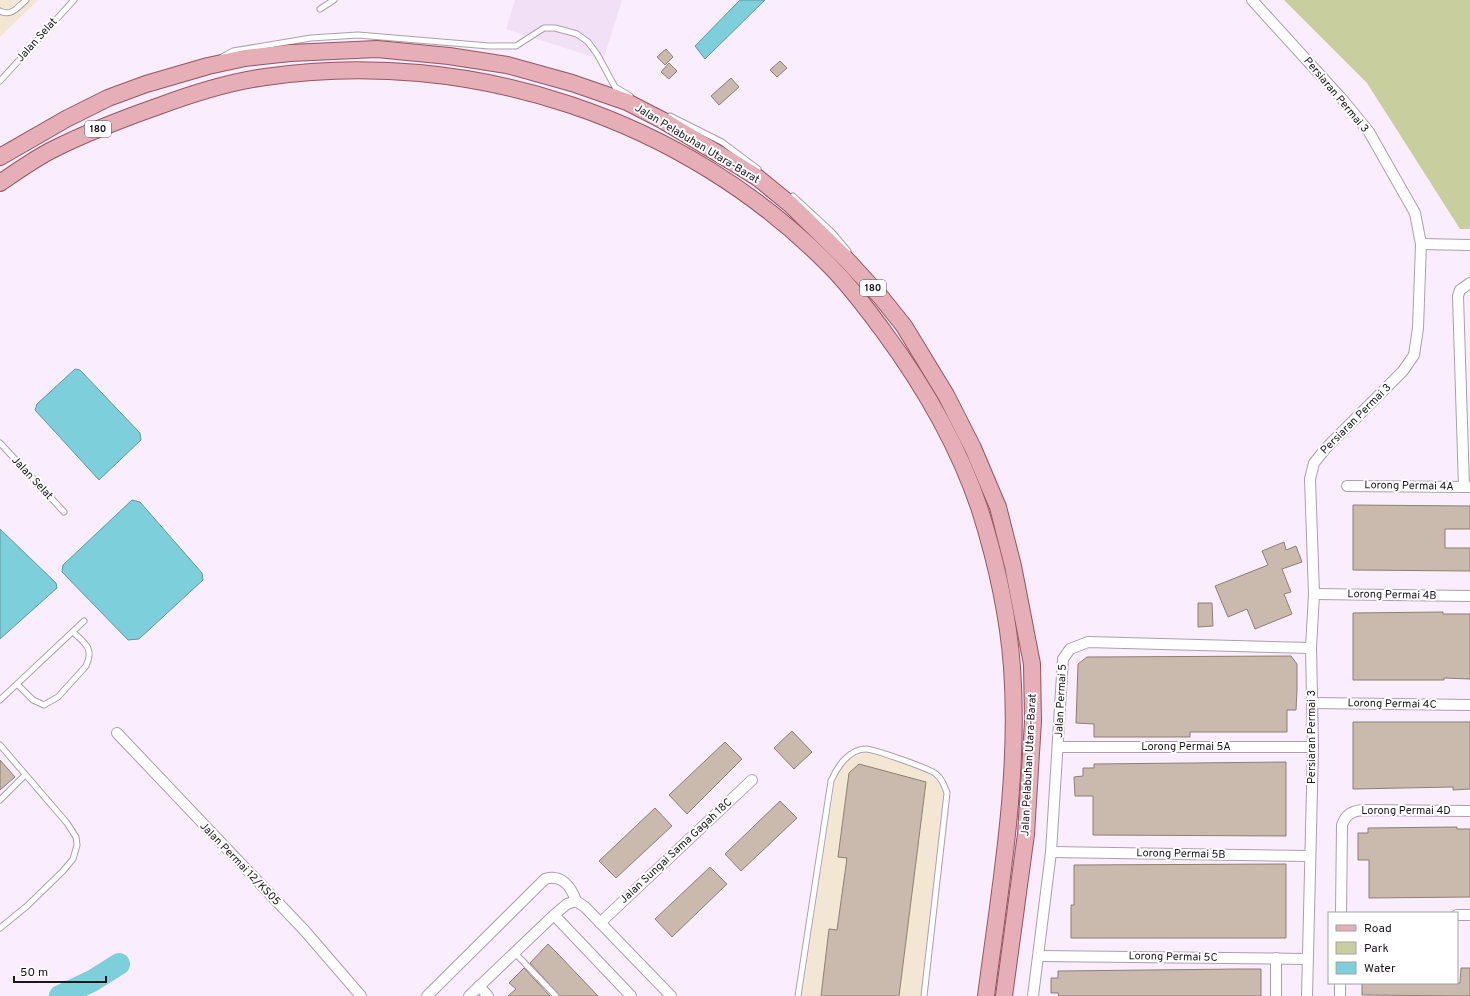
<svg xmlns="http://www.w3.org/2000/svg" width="1470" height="996" font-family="Overpass,sans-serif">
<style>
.built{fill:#f1e0f6}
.industrial{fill:#f3e7d3}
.green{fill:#c8ce9e}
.water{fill:#7dcfdb;stroke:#6098a2}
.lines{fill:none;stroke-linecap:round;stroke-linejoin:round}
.river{stroke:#7dcfdb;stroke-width:22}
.building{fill:#cabaad;stroke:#8d7f72}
.lane-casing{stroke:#ab9fae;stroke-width:7}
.street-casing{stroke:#ab9fae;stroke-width:12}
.primary-casing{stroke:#945661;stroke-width:18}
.lane{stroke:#fff;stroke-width:5}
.street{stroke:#fff;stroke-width:10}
.primary{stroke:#e6aeb6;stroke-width:16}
.labels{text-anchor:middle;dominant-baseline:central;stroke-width:4;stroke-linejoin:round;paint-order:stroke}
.shield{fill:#fff;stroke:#5f5d61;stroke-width:1}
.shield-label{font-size:10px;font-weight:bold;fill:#1b171d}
.street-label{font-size:11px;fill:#1b171d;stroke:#fff}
</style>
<rect width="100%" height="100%" fill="#faedfd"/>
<polygon class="built" points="515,0 622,0 603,60 506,29"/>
<g class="industrial">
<polygon points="0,0 38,0 0,37"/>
<polygon points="866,751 924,771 932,776 941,785 943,793 921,996 802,996 835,782 838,770 849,760"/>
</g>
<polygon class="green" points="1284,0 1470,0 1470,229 1460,229 1367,83"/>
<g class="water">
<polygon points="740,0 765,0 705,59 695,46"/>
<polygon points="75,369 80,370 140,433 141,440 99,480 35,410 37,404"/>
<polygon points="132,500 140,502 202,573 203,580 139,639 128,640 62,572 63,565"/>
<polygon points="0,529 56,583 57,588 0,639"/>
</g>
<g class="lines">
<polyline class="river" points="60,996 92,981 119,964"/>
</g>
<g class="building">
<polygon points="666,49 673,57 665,65 657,57"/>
<polygon points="780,61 787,68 777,77 770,70"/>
<polygon points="669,63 677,71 669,79 661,72"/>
<polygon points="731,78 739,87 719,105 711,96"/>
<polygon points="1353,505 1470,506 1470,529 1445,529 1445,548 1470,548 1470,571 1353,570"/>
<polygon points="1284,542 1286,550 1296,546 1302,562 1282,569 1291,592 1284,594 1292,614 1255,629 1247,609 1228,617 1215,586 1268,565 1262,551"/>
<polygon points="1198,603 1212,603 1213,626 1198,627"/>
<polygon points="1443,612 1443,614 1470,614 1470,679 1444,678 1444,680 1353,680 1353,613"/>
<polygon points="1291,656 1297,664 1297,690 1296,710 1287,710 1287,732 1190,732 1190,737 1094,737 1094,724 1076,723 1078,664 1087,657"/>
<polygon points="1353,722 1470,722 1470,789 1453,790 1453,787 1353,789"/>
<polygon points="792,731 812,752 794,769 774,748"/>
<polygon points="725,742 742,759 687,814 669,795"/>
<polygon points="0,760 15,777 0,790"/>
<polygon points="1286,762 1286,836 1093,835 1093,796 1075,796 1074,777 1083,776 1083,768 1094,768 1094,764"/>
<polygon points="859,764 926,782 899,996 821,996 829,929 837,930 847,858 838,857 849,773"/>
<polygon points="780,801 797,818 741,871 725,854"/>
<polygon points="655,808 672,826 616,878 599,861"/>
<polygon points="1457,827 1457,829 1470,829 1470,897 1369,898 1369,860 1358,860 1358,833 1368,833 1368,828"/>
<polygon points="1286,864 1286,938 1071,938 1071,905 1074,905 1074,865"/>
<polygon points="710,867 727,884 672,937 655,919"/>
<polygon points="548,944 559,955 598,996 560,996 530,963"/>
<polygon points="524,968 550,996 508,996 516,989 509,983"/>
<polygon points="1461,968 1470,968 1470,996 1362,995 1362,983 1460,983"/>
<polygon points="1238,969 1261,969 1261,996 1059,996 1058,993 1051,993 1051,978 1058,978 1058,971"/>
</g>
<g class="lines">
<g class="lane-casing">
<g id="lane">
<polyline points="320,9 334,0"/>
<path d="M0,11c11,6 18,-4 26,-11"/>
<polyline points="222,57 233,51 311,38 358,35 489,46 516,46 544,28 555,28 577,34 588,42 597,54 615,87 630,96"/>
<polyline points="0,81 74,0"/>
<polyline points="670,116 722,142 758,169"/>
<polyline points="793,196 832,232 848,251"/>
<polyline points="0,443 64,512"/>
<path d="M18,685l15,15 11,5 14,-8 28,-31c8,-17 0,-22 -12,-33"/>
<polyline points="0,700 84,621"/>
<polyline points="0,745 67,823 76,837 77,845 73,859 63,871 27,906 0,928"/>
<polyline points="0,800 25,775"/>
<polyline points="514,952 556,996"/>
<path d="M798,996l33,-215c6,-14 18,-32 35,-32 7,0 65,20 70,25 6,5 8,11 11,19l-23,203"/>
</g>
</g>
<g class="street-casing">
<g id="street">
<polyline points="1252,0 1343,100 1369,132 1415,213 1421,244 1418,328 1414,355 1403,371 1326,448 1314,463 1310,479 1314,594 1311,648 1313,747 1307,996"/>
<polyline points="1421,244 1470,245"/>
<polyline points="1347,486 1469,487"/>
<polyline points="1464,487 1458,296 1460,290 1470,283"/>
<polyline points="1314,594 1470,596"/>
<polyline points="1313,703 1470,705"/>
<polyline points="117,733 305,931 361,996"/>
<polyline points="1059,747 1313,747"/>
<polyline points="1051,852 1310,856"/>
<path d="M1341,913l1,-88c4,-11 10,-14 21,-15l107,1"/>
<polyline points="554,915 631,996"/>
<polyline points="1457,915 1470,915"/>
<polyline points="600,923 752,780"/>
<polyline points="1039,956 1307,959"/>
<polyline points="479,986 488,996"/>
<path d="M427,996l118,-117c16,-5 26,7 31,22"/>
<polyline points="469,996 554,915 567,904 576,901 585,907 671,996"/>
<polyline points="1033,996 1051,852 1063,659 1070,649 1088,642 1311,648"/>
<polyline points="1276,996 1276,958"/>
<polyline points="1340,996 1340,983"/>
</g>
</g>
<g class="primary-casing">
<g id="primary">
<polyline points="0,157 66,119 108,98 146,84 208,66 245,58 290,53 377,49 449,56 507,65 572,83 627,102 662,120 734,163 758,178 791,205 847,260 880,296 904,326 946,395 973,448 998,507 1013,566 1032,664 1033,721 1026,834 1004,996"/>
<path d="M0,183c16,-11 33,-23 50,-32 35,-18 72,-32 109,-45 35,-13 70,-24 106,-29 205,-30 420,41 565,189 20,20 37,43 54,66 39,53 75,115 96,178 16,51 28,104 32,157 8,110 -12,221 -26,329"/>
</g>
</g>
<use href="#lane" class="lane"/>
<use href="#street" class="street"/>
<use href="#primary" class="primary"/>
</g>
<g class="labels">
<g class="shield">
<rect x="85" y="121" width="26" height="16" rx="3"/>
<rect x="860" y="280" width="26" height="16" rx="3"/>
</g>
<g class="shield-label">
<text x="98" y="129">180</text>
<text x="873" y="288">180</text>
</g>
<g class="street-label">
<text transform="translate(37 40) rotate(-48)">Jalan Selat</text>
<text transform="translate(1336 95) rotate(50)">Persiaran Permai 3</text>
<text transform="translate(697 144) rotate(31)">Jalan Pelabuhan Utara-Barat</text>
<text transform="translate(1356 419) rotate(-45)">Persiaran Permai 3</text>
<text transform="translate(32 478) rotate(47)">Jalan Selat</text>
<text transform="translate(1409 486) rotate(1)">Lorong Permai 4A</text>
<text transform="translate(1392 595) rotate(1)">Lorong Permai 4B</text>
<text transform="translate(1061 701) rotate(-87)">Jalan Permai 5</text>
<text transform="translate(1392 704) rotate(1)">Lorong Permai 4C</text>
<text transform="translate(1312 737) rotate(-90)">Persiaran Permai 3</text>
<text x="1186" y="747">Lorong Permai 5A</text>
<text transform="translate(1029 765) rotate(-87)">Jalan Pelabuhan Utara-Barat</text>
<text x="1406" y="811">Lorong Permai 4D</text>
<text transform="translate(676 851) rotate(-43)">Jalan Sungai Sama Gagah 18C</text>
<text transform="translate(1181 854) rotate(1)">Lorong Permai 5B</text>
<text transform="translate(240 864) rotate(46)">Jalan Permai 12/KS05</text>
<text transform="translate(1173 957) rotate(1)">Lorong Permai 5C</text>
</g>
</g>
<rect x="1328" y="912" width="130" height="72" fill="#ffffff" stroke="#a4a2a5"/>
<rect x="1336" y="925" width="20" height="6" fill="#e6aeb6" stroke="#a4a2a5"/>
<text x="1364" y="932" font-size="12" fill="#1b171d">Road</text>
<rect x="1336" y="942" width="20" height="12" fill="#c8ce9e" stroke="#a4a2a5"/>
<text x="1364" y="952" font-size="12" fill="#1b171d">Park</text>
<rect x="1336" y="962" width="20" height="12" fill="#7dcfdb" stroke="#a4a2a5"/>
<text x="1364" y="972" font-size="12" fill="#1b171d">Water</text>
<path d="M14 976v6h92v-6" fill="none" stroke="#1b171d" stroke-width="2"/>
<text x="20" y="976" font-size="12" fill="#1b171d" stroke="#ffffff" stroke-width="3" paint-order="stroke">50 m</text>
</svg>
